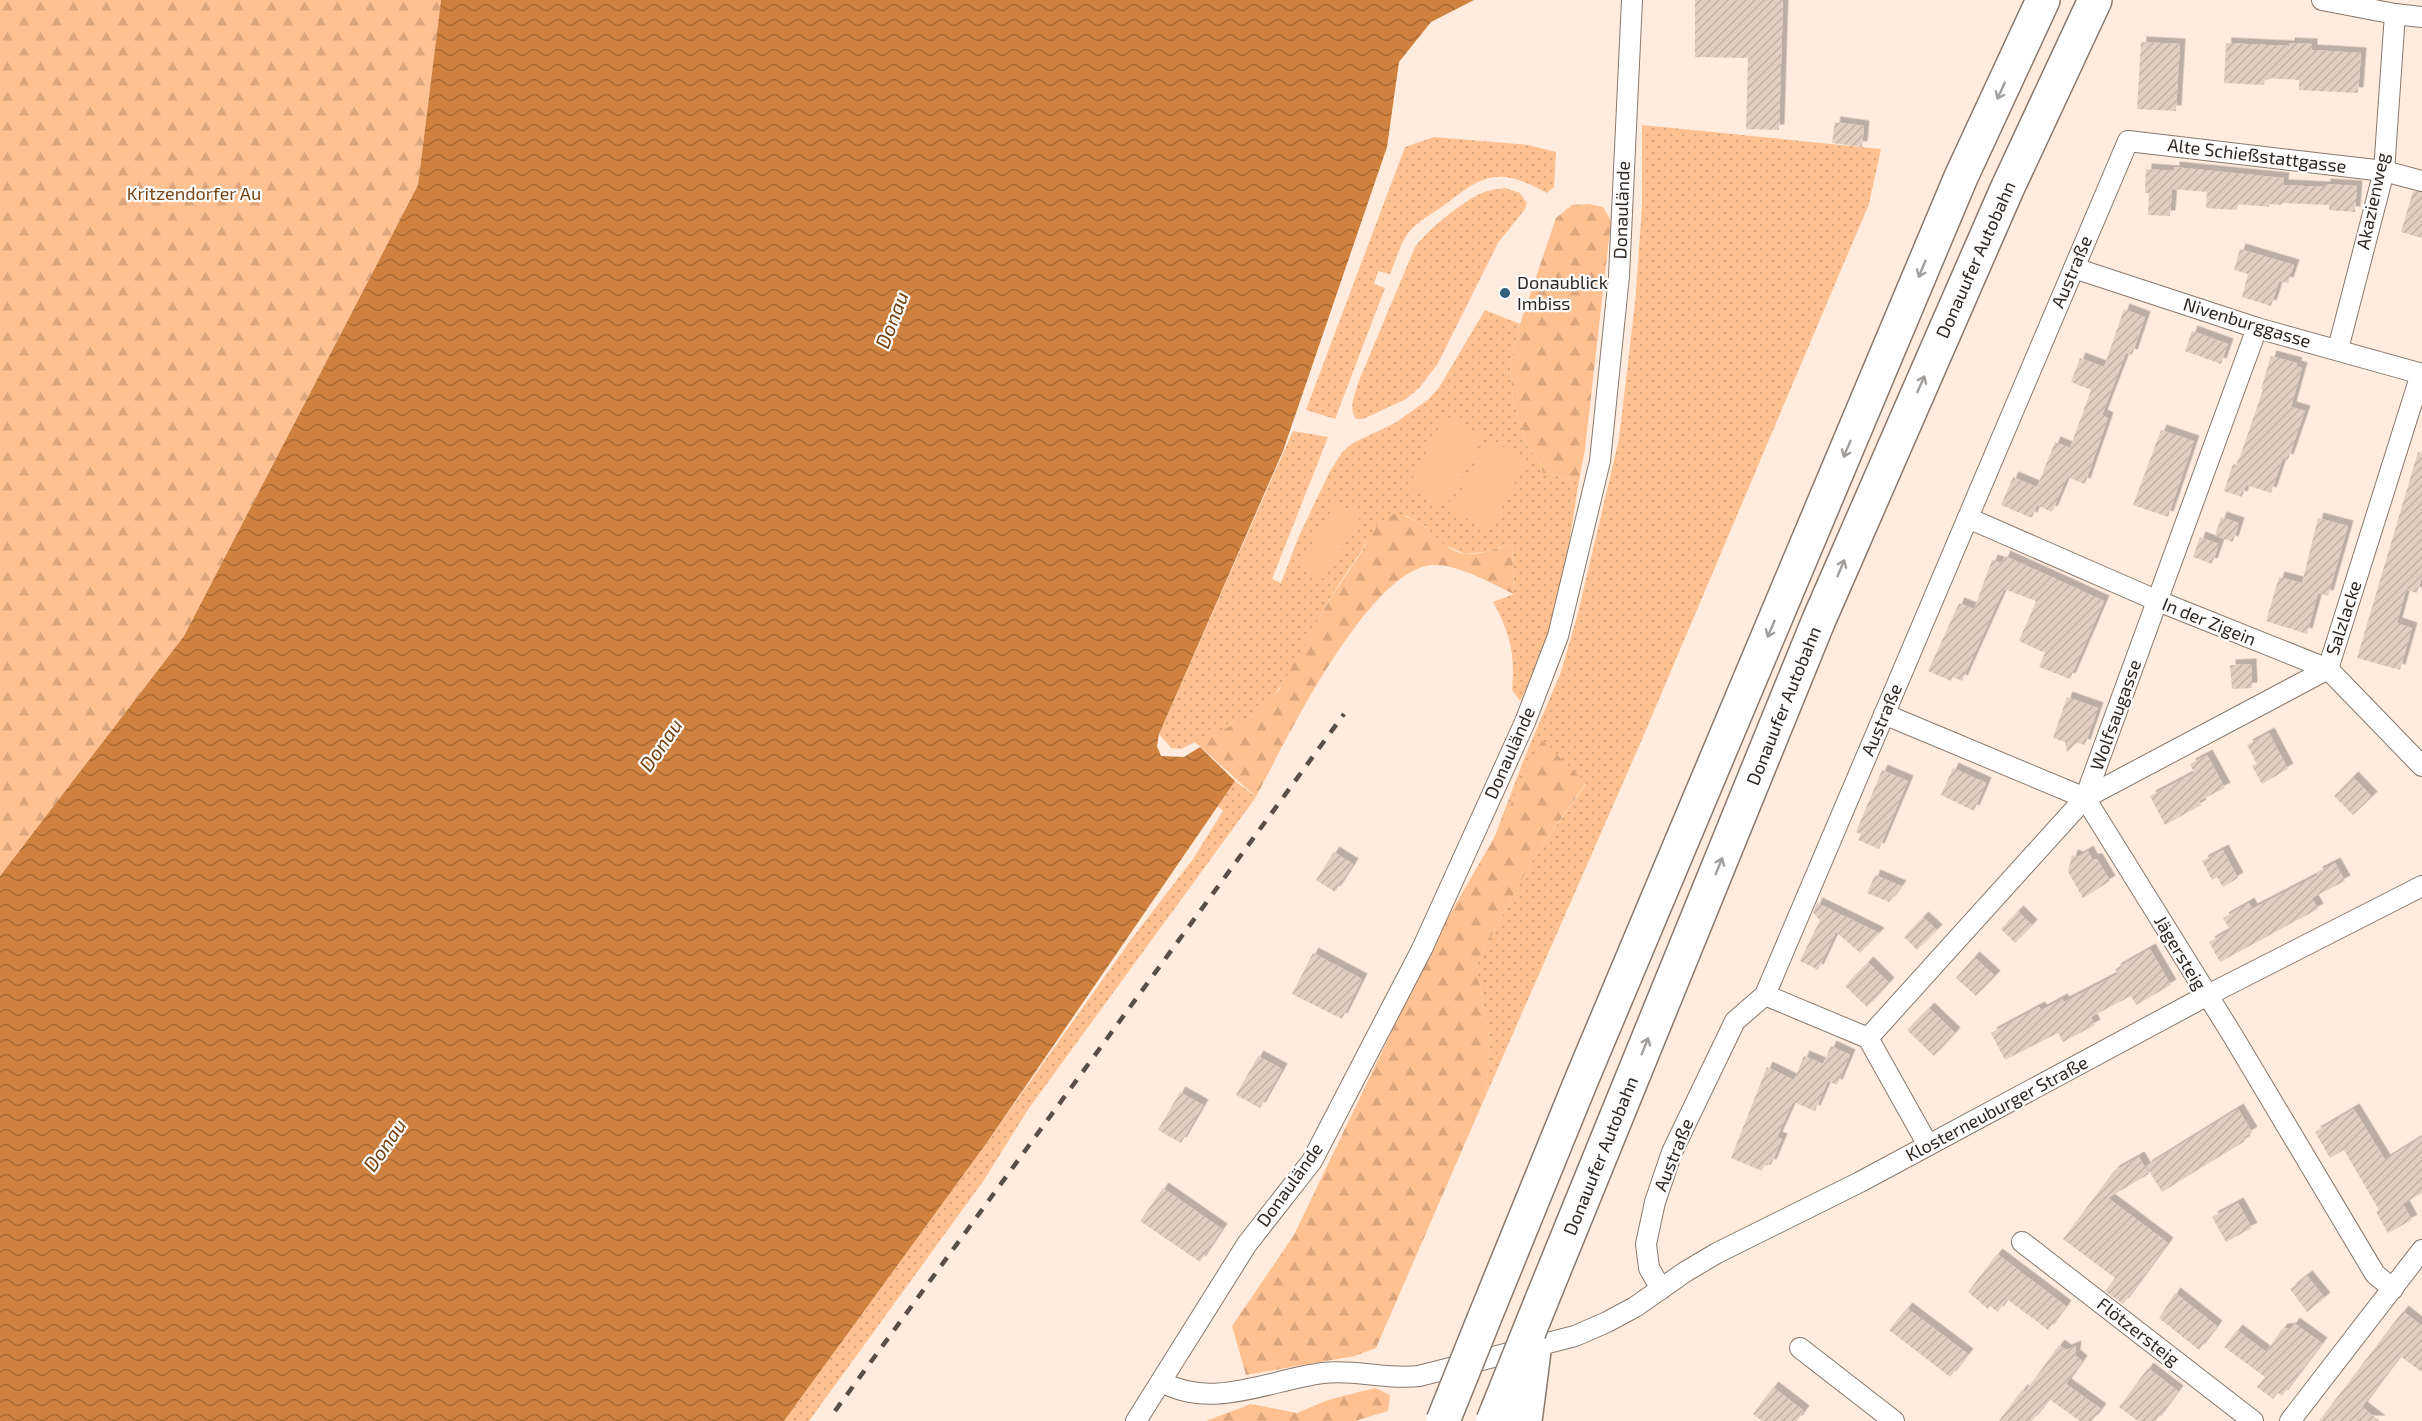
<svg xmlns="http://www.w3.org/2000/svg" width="2422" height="1421" viewBox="0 0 2422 1421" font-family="'Exo 2',sans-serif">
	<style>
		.grass { fill: url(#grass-dots) }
		.forest { fill: url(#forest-firs) }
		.pitch { fill: #ffc191 }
		.water { fill: url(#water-waves) }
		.building { fill: url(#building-hatch); filter: url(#shadow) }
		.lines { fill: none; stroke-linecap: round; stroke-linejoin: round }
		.street-casing { stroke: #89786b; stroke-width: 22 }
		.highway-casing { stroke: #89786b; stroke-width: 36 }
		.street { stroke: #fff; stroke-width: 20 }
		.highway { stroke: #fff; stroke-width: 33 }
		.rail { stroke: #584f48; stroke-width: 4.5; stroke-dasharray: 10 10; stroke-linecap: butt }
		.highway-bridge-casing { stroke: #89786b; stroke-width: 36; stroke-linecap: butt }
		.highway-bridge { stroke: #fff; stroke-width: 33 }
		.oneway { stroke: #a19e9c }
		.poi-dot { fill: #30607e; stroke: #fdfdfd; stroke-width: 2 }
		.labels { text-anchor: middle; stroke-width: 4.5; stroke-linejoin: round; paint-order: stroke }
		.street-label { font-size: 18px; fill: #2e2722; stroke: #fdfdfd }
		.park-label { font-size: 18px; fill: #774313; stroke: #fdfdfd }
		.poi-label { font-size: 18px; fill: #2e2722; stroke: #fdfdfd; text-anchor: start }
		.water-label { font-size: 20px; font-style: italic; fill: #723e0c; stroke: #fdfdfd }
	</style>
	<defs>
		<pattern id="grass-dots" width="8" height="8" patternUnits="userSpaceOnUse" patternTransform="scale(1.5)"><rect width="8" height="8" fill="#ffc191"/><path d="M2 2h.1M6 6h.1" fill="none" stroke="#dba67d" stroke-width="1.8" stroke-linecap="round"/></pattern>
		<pattern id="forest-firs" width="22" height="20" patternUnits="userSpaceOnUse" patternTransform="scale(1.5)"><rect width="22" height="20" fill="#ffc191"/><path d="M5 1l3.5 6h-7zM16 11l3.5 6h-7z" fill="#dba67d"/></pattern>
		<pattern id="water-waves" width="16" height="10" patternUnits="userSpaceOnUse" patternTransform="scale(1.5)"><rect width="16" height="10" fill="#cf8240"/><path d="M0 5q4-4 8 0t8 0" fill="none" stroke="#a86a35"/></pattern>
		<pattern id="building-hatch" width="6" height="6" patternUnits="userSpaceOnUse" patternTransform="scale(1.5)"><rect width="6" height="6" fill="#e2cfc1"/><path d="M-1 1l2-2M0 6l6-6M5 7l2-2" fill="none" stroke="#c2b2a6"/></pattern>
		<filter id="shadow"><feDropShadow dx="5.5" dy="-5.5" stdDeviation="0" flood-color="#0004"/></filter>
	</defs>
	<rect width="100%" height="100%" fill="#ffecde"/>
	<g class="grass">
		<path d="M 1642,125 L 1881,149 L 1869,204 L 1640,744 L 1486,1095 L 1490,1041 L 1476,964 L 1536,854 L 1586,784 L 1542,741 L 1494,838 L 1526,754 L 1561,672 L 1578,613 L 1619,439 L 1635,303 L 1642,207 Z"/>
		<path d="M 1434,137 L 1528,145 L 1556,152 L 1554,187 L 1547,193 C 1498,166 1484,174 1443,206 C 1432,214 1418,221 1409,232 C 1400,243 1396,261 1390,274 L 1378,271 L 1374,284 L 1385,288 L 1335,419 L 1306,410 L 1405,147 Z"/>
		<path d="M 1505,188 L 1520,193 L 1527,203 L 1525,209 L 1498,243 L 1437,365 L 1419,388 L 1406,399 L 1363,419 L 1356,419 C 1348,408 1355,395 1358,383 L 1415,247 C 1430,228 1460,203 1482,193 C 1489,190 1497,189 1505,188 Z"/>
		<path d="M 1485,310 L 1520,324 L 1510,365 L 1513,399 L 1527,445 L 1539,461 L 1543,473 L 1579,481 C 1571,527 1566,574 1554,619 C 1547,648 1534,675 1520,701 L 1512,690 C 1515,655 1511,634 1493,602 L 1514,594 L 1512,544 L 1485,552 L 1465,554 L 1440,543 L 1425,526 L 1407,516 L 1378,524 C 1363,551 1344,575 1328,602 C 1306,640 1289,689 1252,716 C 1236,728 1200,739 1181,749 L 1171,748 L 1159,734 L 1293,431 L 1328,437 L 1272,579 L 1281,583 L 1299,536 L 1330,471 L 1343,451 L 1353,443 L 1395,423 L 1429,399 L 1440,386 Z"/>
		<path d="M 1235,781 L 1256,797 L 1029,1108 L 984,1180 L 809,1421 L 784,1421 L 988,1141 L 1130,941 L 1193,859 L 1223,811 L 1218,806 Z"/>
	</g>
	<g class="forest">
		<path d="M 0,0 L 441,0 L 418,185 L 184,636 L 0,876 Z"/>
		<path d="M 1589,204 L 1603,207 L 1611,221 L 1585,449 L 1579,481 L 1543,473 L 1539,461 L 1527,445 L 1513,399 L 1510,365 L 1520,324 L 1556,218 L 1572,205 Z"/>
		<path d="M 1394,514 C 1405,516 1415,519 1424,526 C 1437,535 1447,552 1466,554 C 1481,555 1498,548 1512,544 L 1514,594 C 1490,583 1464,567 1437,565 C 1372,560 1283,746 1256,797 L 1195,742 L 1251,717 L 1279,690 L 1330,599 L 1361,553 L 1378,523 Z"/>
		<path d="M 1542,740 L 1586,783 L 1536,854 L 1476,964 L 1490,1041 L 1486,1095 L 1376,1348 L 1355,1356 L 1246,1375 L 1232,1326 L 1294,1235 L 1438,935 L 1494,838 Z"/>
		<path d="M 1375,1388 L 1390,1395 L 1388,1411 L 1355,1421 L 1206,1421 L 1251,1404 L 1297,1413 L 1328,1400 Z"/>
	</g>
	<g class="pitch">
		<path d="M 1445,416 L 1483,436 L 1446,507 L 1408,487 Z"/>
		<path d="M 1489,439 L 1527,460 L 1489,531 L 1451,510 Z"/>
		<path d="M 1336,502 L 1361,516 L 1324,579 L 1300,564 Z"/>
	</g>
	<path class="water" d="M 441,0 L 1474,0 L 1431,22 L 1399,62 L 1387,147 L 1283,451 L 1159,734 L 1157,746 L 1161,756 L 1184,757 L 1200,747 L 1235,781 L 988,1141 L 784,1421 L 0,1421 L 0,876 L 184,636 L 418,185 Z"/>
	<g class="building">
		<path d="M 1695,0 L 1783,0 L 1779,130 L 1746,129 L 1748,58 L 1695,57 Z"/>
		<path d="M 2141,42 L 2180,44 L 2176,111 L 2137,109 Z"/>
		<path d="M 2226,43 L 2289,46 L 2289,43 L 2312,44 L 2312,50 L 2361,53 L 2358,93 L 2299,90 L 2299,80 L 2265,78 L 2264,85 L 2224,83 Z"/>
		<path d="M 1835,122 L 1864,126 L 1862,147 L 1832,143 Z"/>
		<path d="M 2174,167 L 2284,178 L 2283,185 L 2325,187 L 2325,184 L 2357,186 L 2355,212 L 2329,210 L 2329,205 L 2282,203 L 2282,205 L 2269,204 L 2269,207 L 2238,204 L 2237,210 L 2206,208 L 2207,192 L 2172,189 L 2170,216 L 2148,215 L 2149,193 L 2145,193 L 2146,169 L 2174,171 Z"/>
		<path d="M 2413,191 L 2422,193 L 2422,238 L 2401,232 Z"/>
		<path d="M 2240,249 L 2294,265 L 2288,283 L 2279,281 L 2271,306 L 2242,297 L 2248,274 L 2234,270 Z"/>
		<path d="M 2124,309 L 2145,317 L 2132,355 L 2126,353 L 2102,415 L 2108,418 L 2085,484 L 2067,477 L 2052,512 L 2037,505 L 2032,518 L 2001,505 L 2013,477 L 2037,487 L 2055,442 L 2070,448 L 2091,390 L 2071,382 L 2080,358 L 2104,367 Z"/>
		<path d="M 2192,331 L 2228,344 L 2221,364 L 2185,351 Z"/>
		<path d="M 2271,356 L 2297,363 L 2296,366 L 2302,368 L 2291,407 L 2305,411 L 2288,460 L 2283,458 L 2271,493 L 2246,485 L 2242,497 L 2224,491 L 2233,464 L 2237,465 L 2263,390 L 2261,389 Z"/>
		<path d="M 2161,430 L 2194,441 L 2168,517 L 2133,505 Z"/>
		<path d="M 2418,452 L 2422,453 L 2422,577 L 2417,593 L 2406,590 L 2397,623 L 2412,628 L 2400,670 L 2357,658 Z"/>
		<path d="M 2221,517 L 2239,523 L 2233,542 L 2215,536 Z"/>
		<path d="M 2318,518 L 2348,526 L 2328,596 L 2318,593 L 2307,634 L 2266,621 L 2279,577 L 2302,583 Z"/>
		<path d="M 2200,537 L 2219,544 L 2212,564 L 2193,557 Z"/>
		<path d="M 2005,556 L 2104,601 L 2070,679 L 2039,667 L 2045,653 L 2019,641 L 2036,601 L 2004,589 L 1962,681 L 1953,677 L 1951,681 L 1928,671 L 1959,603 L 1974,609 L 1992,560 L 2002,563 Z"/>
		<path d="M 2251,664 L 2252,688 L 2232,689 L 2230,665 Z"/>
		<path d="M 2067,697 L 2098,708 L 2085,745 L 2077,743 L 2067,752 L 2065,742 L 2053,738 Z"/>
		<path d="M 2269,733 L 2288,769 L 2262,784 L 2252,766 L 2257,764 L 2247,745 Z"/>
		<path d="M 2207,755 L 2225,788 L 2199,801 L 2201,805 L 2165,825 L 2150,796 L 2194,773 L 2190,764 Z"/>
		<path d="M 1953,768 L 1986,783 L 1974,811 L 1941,795 Z"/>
		<path d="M 1882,770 L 1908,781 L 1879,849 L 1858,840 L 1861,834 L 1856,832 Z"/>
		<path d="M 2353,777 L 2372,797 L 2353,815 L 2334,796 Z"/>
		<path d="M 2223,850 L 2238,878 L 2223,887 L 2217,877 L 2212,880 L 2202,861 Z"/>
		<path d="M 2088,851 L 2092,859 L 2097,859 L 2110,881 L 2083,898 L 2068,872 L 2072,855 L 2078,857 Z"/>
		<path d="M 1334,852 L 1353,864 L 1335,892 L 1316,880 Z"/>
		<path d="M 2335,863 L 2345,881 L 2312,898 L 2318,909 L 2220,962 L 2209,942 L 2230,930 L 2223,918 L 2249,903 L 2252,909 L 2318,875 L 2317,872 Z"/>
		<path d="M 1875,875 L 1901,886 L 1889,902 L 1867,893 Z"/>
		<path d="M 1817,903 L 1838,913 L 1879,933 L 1860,953 L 1836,932 L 1818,970 L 1800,961 L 1820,920 L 1813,913 Z"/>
		<path d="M 2018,911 L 2032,925 L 2015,943 L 2001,929 Z"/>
		<path d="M 1923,917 L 1937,930 L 1917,950 L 1904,937 Z"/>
		<path d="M 2150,949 L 2171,985 L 2136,1005 L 2131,996 L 2091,1017 L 2095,1025 L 2063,1042 L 2058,1033 L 2005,1060 L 1991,1033 L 2039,1007 L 2042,1010 L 2062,999 L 2064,1002 L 2118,974 L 2115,969 Z"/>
		<path d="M 1313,953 L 1362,979 L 1342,1019 L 1292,994 Z"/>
		<path d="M 1974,957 L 1995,976 L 1976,996 L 1956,978 Z"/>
		<path d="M 1868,962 L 1889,983 L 1867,1007 L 1845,986 Z"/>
		<path d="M 1929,1008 L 1955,1033 L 1934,1056 L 1907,1030 Z"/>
		<path d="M 1831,1046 L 1850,1055 L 1837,1085 L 1828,1081 L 1815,1111 L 1793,1102 L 1777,1137 L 1782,1139 L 1771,1165 L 1765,1163 L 1762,1171 L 1731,1158 L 1767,1067 L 1794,1080 L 1804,1056 L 1823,1064 Z"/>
		<path d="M 1258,1056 L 1282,1069 L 1260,1108 L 1236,1095 Z"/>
		<path d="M 1180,1092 L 1203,1105 L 1181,1143 L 1158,1130 Z"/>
		<path d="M 2238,1109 L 2252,1132 L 2243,1138 L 2245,1141 L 2162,1192 L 2146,1166 Z"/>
		<path d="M 2354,1109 L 2385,1160 L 2422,1137 L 2422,1193 L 2403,1204 L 2412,1220 L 2388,1233 L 2376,1212 L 2379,1210 L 2344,1150 L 2330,1158 L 2315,1132 Z"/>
		<path d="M 2139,1157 L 2149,1174 L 2108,1198 L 2168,1243 L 2123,1304 L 2105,1291 L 2115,1278 L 2063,1239 L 2114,1171 Z"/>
		<path d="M 1163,1188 L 1222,1229 L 1200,1262 L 1140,1221 Z"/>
		<path d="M 2238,1203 L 2252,1228 L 2226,1242 L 2212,1217 Z"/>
		<path d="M 1997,1254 L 2066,1306 L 2048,1330 L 2007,1299 L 1998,1312 L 1990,1306 L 1988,1309 L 1968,1292 Z"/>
		<path d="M 2307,1276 L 2325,1298 L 2307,1312 L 2290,1289 Z"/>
		<path d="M 2175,1293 L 2217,1326 L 2199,1350 L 2159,1318 Z"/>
		<path d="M 1907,1308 L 1968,1354 L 1950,1377 L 1889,1330 Z"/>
		<path d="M 2403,1311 L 2422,1326 L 2422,1372 L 2400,1356 L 2362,1407 L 2380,1421 L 2319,1421 Z"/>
		<path d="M 2294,1323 L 2322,1343 L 2282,1396 L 2278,1393 L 2273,1399 L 2257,1387 L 2265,1377 L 2224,1347 L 2237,1330 L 2266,1352 L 2282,1329 L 2291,1328 Z"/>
		<path d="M 2059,1345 L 2066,1350 L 2076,1346 L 2075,1355 L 2082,1361 L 2066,1384 L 2101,1409 L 2092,1421 L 2080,1421 L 2049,1399 L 2032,1421 L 1999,1421 L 2022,1390 L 2025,1392 Z"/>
		<path d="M 2148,1368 L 2178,1391 L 2156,1421 L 2138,1421 L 2119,1407 Z"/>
		<path d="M 1773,1387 L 1804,1411 L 1797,1421 L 1762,1421 L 1753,1414 Z"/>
	</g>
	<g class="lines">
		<defs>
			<g id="street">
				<path d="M 2322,0 L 2395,14 L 2422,17"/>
				<path d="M 2074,268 L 2257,328 L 2422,374"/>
				<path d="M 2338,349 L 2384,171 L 2395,14"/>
				<path d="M 1968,518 L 2158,601 L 2328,669 L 2422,766"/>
				<path d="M 1884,714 L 2085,798 L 2233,1036 L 2375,1274 L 2393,1289"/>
				<path d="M 2085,798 L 2328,669 L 2421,374"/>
				<path d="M 1765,995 L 1868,1038 L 1928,1145"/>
				<path d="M 1868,1038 L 2085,798 L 2257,328"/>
				<path d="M 2022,1242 L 2253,1421"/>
				<path d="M 1661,1289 L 1649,1268 L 1646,1244 L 1655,1202 L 1672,1152 L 1735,1021 L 1765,995 L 2128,141 L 2384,171 L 2422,181"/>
				<path d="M 1800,1348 L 1894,1421"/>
				<path d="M 1162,1382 C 1213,1410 1269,1380 1323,1373 C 1355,1369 1387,1380 1419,1376 L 1575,1336 L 1607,1322 L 1635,1307 L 1685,1272 L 1717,1253 L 1860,1182 L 2206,996 L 2422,886"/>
				<path d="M 1136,1421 L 1247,1244 L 1312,1161 L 1422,949 L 1525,722 L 1558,636 L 1600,461 L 1619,276 L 1632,0"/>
				<path d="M 2290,1421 L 2422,1250"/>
			</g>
			<g id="highway">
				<path d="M 1541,1302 L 1818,622 L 2007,189 L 2095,0"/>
				<path d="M 1484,1319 L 1581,1081 L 1961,177 L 2043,0"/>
			</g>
		</defs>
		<use href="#street" class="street-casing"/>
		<use href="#highway" class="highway-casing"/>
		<use href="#street" class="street"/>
		<use href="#highway" class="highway"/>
		<path class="rail" d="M 835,1411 L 1344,714"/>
		<defs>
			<g id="highway-bridge">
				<path d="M 1443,1421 L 1484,1319"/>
				<path d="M 1493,1421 L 1541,1302"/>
				<path d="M 1525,1421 L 1534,1351"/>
			</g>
		</defs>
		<use href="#highway-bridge" class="highway-bridge-casing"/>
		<use href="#highway-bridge" class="highway-bridge"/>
	</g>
	<defs><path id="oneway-shaft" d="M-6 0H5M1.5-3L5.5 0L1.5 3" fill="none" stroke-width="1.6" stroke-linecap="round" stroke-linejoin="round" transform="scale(1.5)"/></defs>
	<g class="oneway">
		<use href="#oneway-shaft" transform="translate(2001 91) rotate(115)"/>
		<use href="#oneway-shaft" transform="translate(1922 269) rotate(113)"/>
		<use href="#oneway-shaft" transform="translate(1921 384) rotate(-66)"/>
		<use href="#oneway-shaft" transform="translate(1847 449) rotate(113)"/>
		<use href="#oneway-shaft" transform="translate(1841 568) rotate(-67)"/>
		<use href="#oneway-shaft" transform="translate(1771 629) rotate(113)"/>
		<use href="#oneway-shaft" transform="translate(1719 866) rotate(-68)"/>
		<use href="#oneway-shaft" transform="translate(1645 1046) rotate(-68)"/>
	</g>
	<circle class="poi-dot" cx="1505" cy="293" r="6"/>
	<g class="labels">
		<g class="street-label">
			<text transform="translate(2257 156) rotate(7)" y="6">Alte Schießstattgasse</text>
			<text transform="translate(2373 201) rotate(-78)" y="6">Akazienweg</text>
			<text transform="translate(1622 210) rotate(-88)" y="6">Donaulände</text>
			<text transform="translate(1976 260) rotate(-66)" y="6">Donauufer Autobahn</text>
			<text transform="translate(2072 272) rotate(-67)" y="6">Austraße</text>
			<text transform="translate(2247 323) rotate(17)" y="6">Nivenburggasse</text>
			<text transform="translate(2344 618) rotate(-72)" y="6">Salzlacke</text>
			<text transform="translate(2209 622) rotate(22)" y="6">In der Zigein</text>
			<text transform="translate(1784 706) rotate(-68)" y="6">Donauufer Autobahn</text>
			<text transform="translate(2116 715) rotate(-70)" y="6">Wolfsaugasse</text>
			<text transform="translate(1882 720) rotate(-67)" y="6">Austraße</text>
			<text transform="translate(1510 753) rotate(-66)" y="6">Donaulände</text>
			<text transform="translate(2180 953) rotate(59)" y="6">Jägersteig</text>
			<text transform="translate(1997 1109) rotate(-28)" y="6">Klosterneuburger Straße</text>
			<text transform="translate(1674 1155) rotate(-68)" y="6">Austraße</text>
			<text transform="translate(1601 1156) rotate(-68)" y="6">Donauufer Autobahn</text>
			<text transform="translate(1290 1185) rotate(-54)" y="6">Donaulände</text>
			<text transform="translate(2138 1332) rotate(38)" y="6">Flötzersteig</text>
		</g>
		<g class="park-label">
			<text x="194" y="200">Kritzendorfer Au</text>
		</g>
		<g class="poi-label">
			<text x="1517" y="289">Donaublick<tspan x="1517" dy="21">Imbiss</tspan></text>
		</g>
		<g class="water-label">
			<text transform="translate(892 320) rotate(-69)" y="7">Donau</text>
			<text transform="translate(661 745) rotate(-55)" y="7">Donau</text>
			<text transform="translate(385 1145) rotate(-55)" y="7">Donau</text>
		</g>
	</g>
</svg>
